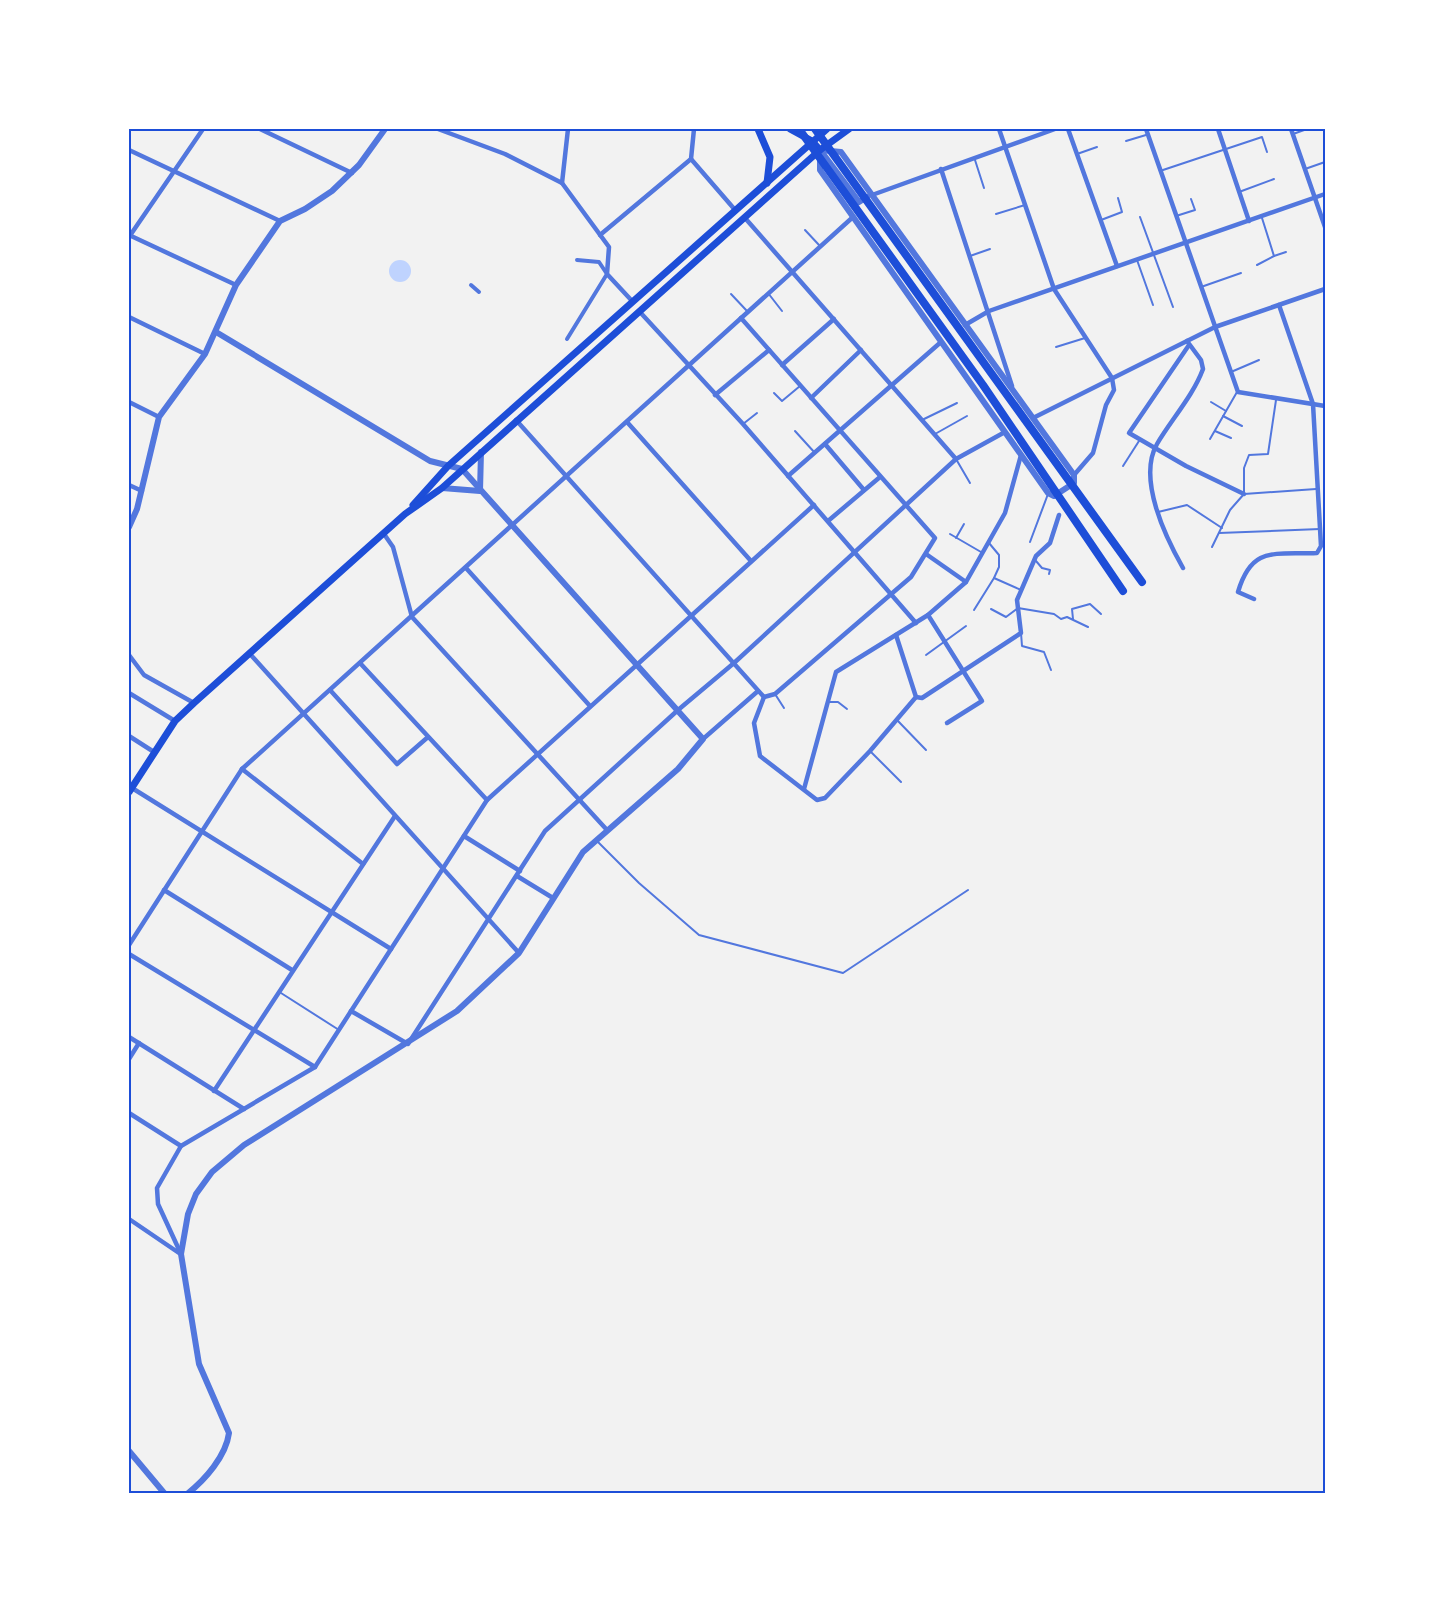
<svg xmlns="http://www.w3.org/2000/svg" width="1454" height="1623" viewBox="0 0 1454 1623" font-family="Helvetica,sans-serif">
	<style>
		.water { fill: #bfd3fe }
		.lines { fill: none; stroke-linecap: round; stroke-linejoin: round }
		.service { stroke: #5277de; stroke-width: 2 }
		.pedestrian { stroke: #5277de; stroke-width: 4 }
		.minor { stroke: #5277de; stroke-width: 4.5 }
		.tertiary { stroke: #5277de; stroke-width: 6 }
		.secondary { stroke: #1d4ed8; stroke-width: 7 }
		.trunk { stroke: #1d4ed8; stroke-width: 8 }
		.neatline { fill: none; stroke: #1d4ed8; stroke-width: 2 }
	</style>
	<rect width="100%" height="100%" fill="#f2f2f2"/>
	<circle class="water" cx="400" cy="271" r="11"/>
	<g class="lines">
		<g class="service">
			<path d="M 1293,134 L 1307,129"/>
			<path d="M 1126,141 L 1146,135"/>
			<path d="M 1077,154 L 1097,147"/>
			<path d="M 975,160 L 984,188"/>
			<path d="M 1305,169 L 1325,162"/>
			<path d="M 1160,171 L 1262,137 L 1267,152"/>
			<path d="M 1239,192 L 1274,179"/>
			<path d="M 996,214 L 1025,205"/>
			<path d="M 1176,216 L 1195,210 L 1191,199"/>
			<path d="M 1140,217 L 1173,307"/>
			<path d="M 1101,220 L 1122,212 L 1118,198"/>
			<path d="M 805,230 L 819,245"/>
			<path d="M 970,256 L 990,249"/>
			<path d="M 1274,256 L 1286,252"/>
			<path d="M 1137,260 L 1153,305"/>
			<path d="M 1257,265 L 1274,256 L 1262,218"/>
			<path d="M 1201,287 L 1241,273"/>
			<path d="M 768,293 L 782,311"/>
			<path d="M 731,294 L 747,311"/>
			<path d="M 1056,347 L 1085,338"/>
			<path d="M 1231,372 L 1259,360"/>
			<path d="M 774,393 L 782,401 L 800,386"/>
			<path d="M 1211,402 L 1226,411"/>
			<path d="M 1223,416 L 1242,426"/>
			<path d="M 922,420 L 957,403"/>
			<path d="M 743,424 L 757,413"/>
			<path d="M 795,431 L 815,453"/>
			<path d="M 1215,431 L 1231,438"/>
			<path d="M 935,434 L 967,416"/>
			<path d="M 1210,439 L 1237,392"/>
			<path d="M 956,459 L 970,483"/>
			<path d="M 1123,466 L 1139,441"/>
			<path d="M 1244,494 L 1316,489"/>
			<path d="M 1158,512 L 1187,505 L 1222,528"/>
			<path d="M 1219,533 L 1320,529"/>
			<path d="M 950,534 L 981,552"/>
			<path d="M 956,538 L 964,524"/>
			<path d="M 1030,542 L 1048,494"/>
			<path d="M 1212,547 L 1230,510 L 1244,494 L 1244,468 L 1249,455 L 1268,454 L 1276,400"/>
			<path d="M 1036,561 L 1042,568 L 1050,570 L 1049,574"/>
			<path d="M 994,578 L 1021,590"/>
			<path d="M 991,609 L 1006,617 L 1018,608 L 1054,614 L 1061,619 L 1067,617 L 1088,627"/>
			<path d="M 974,610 L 994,578 L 999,567 L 999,555 L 989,543"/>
			<path d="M 1073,619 L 1072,609 L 1090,604 L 1101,614"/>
			<path d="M 1021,633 L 1022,646 L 1044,652 L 1051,670"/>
			<path d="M 926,655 L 966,626"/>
			<path d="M 775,694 L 784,708"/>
			<path d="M 830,702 L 838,702 L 847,709"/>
			<path d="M 897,720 L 926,750"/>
			<path d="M 870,751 L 901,782"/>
			<path d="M 598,842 L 639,883 L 699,935 L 843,973 L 968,890"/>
			<path d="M 281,993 L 339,1030"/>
		</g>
		<g class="pedestrian">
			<path d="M 471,285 L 479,292"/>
			<path d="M 567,339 L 607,274 L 599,262 L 577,260"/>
		</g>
		<g class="minor">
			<path d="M 260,129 L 352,173"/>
			<path d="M 438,129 L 505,154 L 562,183 L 609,247 L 607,274 L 633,302"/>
			<path d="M 999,129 L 1054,289 L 1112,378 L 1114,390 L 1106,405 L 1093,453 L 1074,475"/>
			<path d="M 1068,129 L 1117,266"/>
			<path d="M 1146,129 L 1238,392 L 1325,406"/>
			<path d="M 1218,129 L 1249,221"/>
			<path d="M 1291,129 L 1325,227"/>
			<path d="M 129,150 L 280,221"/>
			<path d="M 691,159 L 736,211"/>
			<path d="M 941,169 L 1012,386"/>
			<path d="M 562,183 L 568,129"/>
			<path d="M 872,195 L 1055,129"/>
			<path d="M 745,218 L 956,459"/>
			<path d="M 129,235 L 236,285"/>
			<path d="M 600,235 L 691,159 L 694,129"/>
			<path d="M 129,237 L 203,129"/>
			<path d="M 639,311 L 743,424 L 916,623"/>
			<path d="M 129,317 L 205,354"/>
			<path d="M 741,318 L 935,538 L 911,577 L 775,694 L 764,697 L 754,723 L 760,756 L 817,800 L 825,798 L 870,751 L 916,697 L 896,635"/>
			<path d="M 965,325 L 989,311 L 1325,194"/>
			<path d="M 1189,345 L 1129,433 L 1186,466 L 1244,494"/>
			<path d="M 782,365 L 834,319"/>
			<path d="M 715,395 L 769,350"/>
			<path d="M 811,398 L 861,350"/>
			<path d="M 129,402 L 159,417"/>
			<path d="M 1033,418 L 1215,327 L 1325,289"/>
			<path d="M 516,420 L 764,697"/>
			<path d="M 627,422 L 751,561"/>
			<path d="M 825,444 L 864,490"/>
			<path d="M 788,476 L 941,342"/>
			<path d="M 129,485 L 142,491"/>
			<path d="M 828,521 L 880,477"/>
			<path d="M 384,534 L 393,547 L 412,617 L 607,830"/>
			<path d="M 926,554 L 966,582"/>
			<path d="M 466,568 L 590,706"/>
			<path d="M 1183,568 C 1166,538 1137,479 1157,444 C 1171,420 1193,396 1203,369 L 1201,360 L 1187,341"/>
			<path d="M 1254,599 L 1238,592 C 1252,545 1275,555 1317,553 L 1321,546 L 1313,404 L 1279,305"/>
			<path d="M 928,615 L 982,701 L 947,723"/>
			<path d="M 250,654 L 519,953"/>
			<path d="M 129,655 L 144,675 L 194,703"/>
			<path d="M 360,663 L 487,800"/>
			<path d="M 330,690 L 397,764 L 428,737"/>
			<path d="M 129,693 L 175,721"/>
			<path d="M 916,697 L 922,698 L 1021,633 L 1017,600 L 1036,556 L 1050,543 L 1059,515"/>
			<path d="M 129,736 L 154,752"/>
			<path d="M 703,739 L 758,691"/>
			<path d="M 242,769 L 363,864"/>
			<path d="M 132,788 L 391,949"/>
			<path d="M 804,789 L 836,672 L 928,615 L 966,582 L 1005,513 L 1021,455"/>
			<path d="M 464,836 L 520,871"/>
			<path d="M 517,876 L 553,898"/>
			<path d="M 164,890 L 292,970"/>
			<path d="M 129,945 L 242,769 L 853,217"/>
			<path d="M 129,954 L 315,1067"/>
			<path d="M 351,1011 L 408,1044 L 545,831 L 678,710 L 734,663 L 956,459 L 1005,432"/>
			<path d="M 129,1037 L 244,1109"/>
			<path d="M 129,1059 L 139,1043"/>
			<path d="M 214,1091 L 395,816"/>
			<path d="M 129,1113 L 181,1146"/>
			<path d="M 129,1219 L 179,1253"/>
			<path d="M 181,1254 L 158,1204 L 157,1188 L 181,1146 L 315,1067 L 487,800 L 814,505"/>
		</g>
		<g class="tertiary">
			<path d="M 820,150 L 841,152 L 1074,475 L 1074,483 L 1054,496 L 1048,493 L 820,170 Z"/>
			<path d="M 821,151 L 859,202 L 867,197"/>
			<path d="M 442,488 L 480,491 L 481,452"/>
			<path d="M 129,527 L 137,509 L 159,417 L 205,354 L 236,285 L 280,221 L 305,209 L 332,191 L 359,165 L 385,129"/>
			<path d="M 129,1451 L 165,1494"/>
			<path d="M 187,1494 C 205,1480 226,1456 229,1433 L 199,1364 L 181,1254 L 188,1214 L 196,1194 L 212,1172 L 244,1145 L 457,1011 L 519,953 L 583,852 L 678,769 L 703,739 L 462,469 L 430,461 L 216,332"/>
		</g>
		<g class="secondary">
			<path d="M 758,129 L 770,157 L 767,183"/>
			<path d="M 790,129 L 812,141 L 820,150"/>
			<path d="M 413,505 L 448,466 L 827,129"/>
			<path d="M 129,792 L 175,721 L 194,703 L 405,514 L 442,488 L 820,150 L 849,129"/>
		</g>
		<g class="trunk">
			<path d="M 799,129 L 983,385 L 1123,591"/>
			<path d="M 815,129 L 1142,582"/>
		</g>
	</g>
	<rect width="1454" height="1623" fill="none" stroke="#ffffff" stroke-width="261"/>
	<rect x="130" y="130" width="1194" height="1362" class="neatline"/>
</svg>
